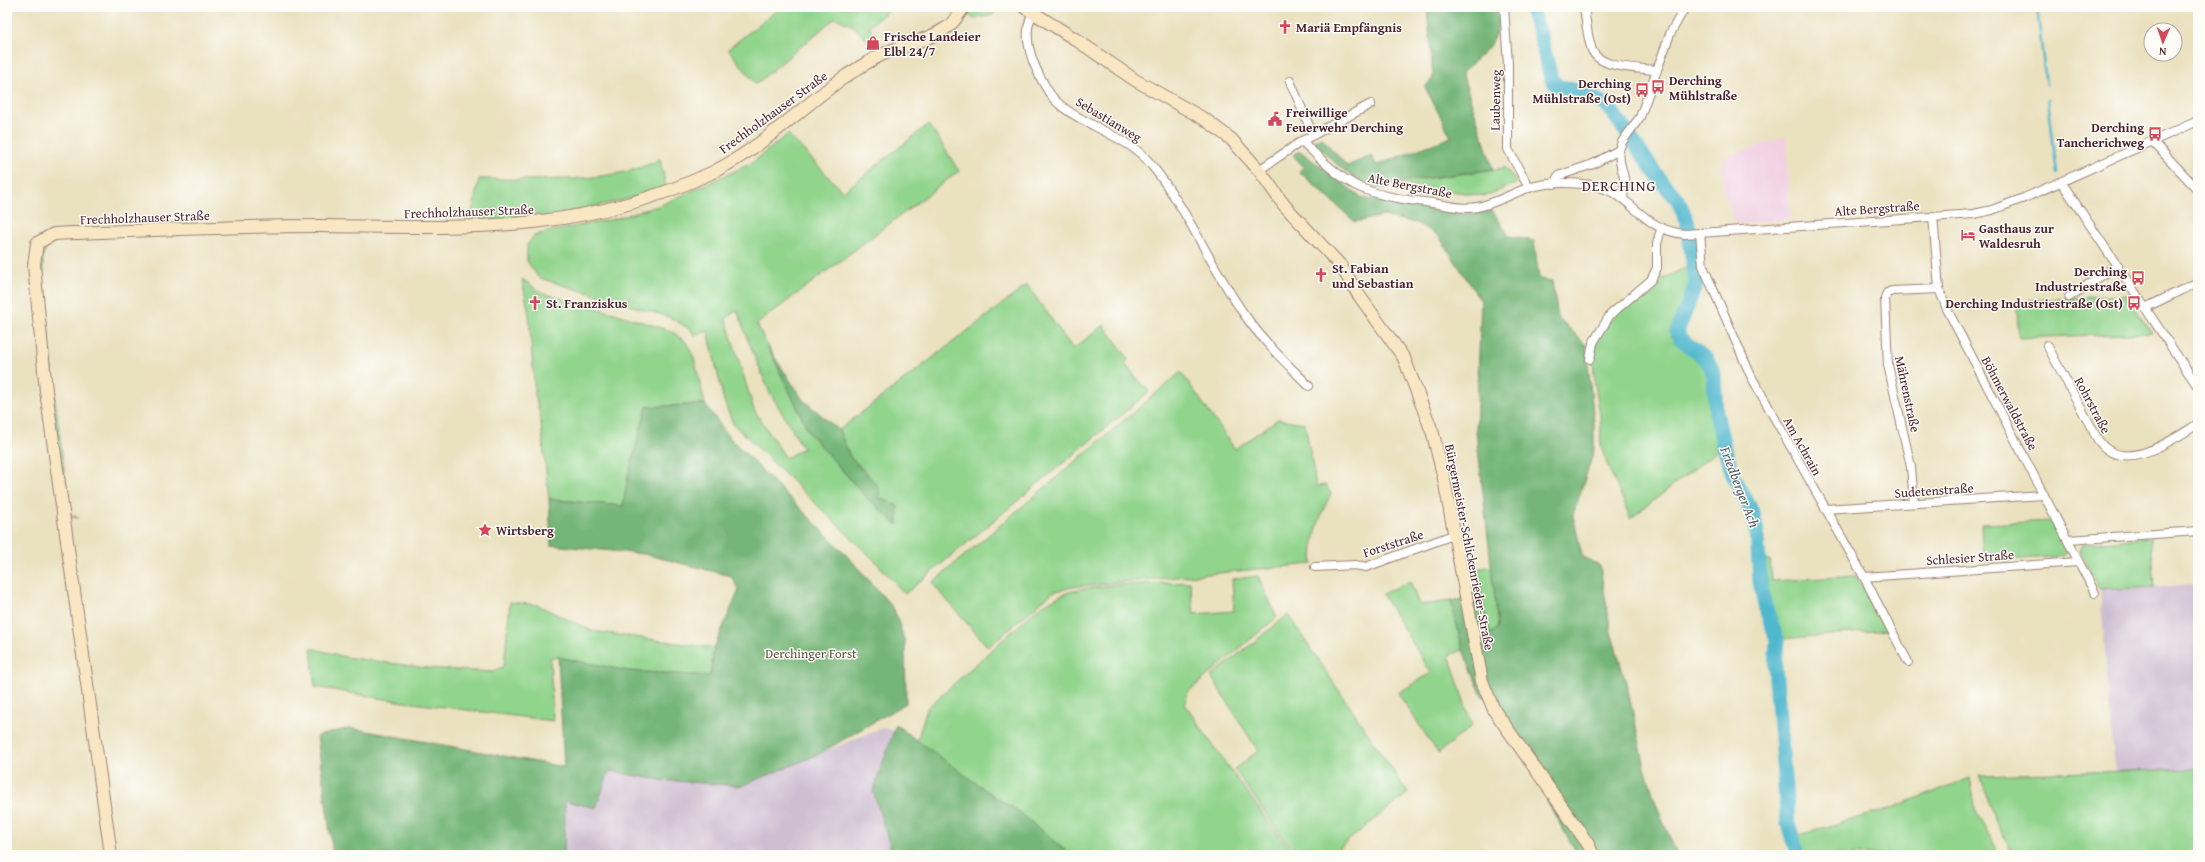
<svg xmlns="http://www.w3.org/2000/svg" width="2205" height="862" viewBox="0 0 2205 862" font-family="'Gentium Book Plus',serif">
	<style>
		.built { fill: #f1d0e3 }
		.industrial { fill: #cebed1 }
		.green { fill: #91d48c; stroke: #6e7a5c; fill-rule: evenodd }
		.forest { fill: #74b678; stroke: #5f6a52 }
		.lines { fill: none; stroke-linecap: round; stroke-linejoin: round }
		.stream { stroke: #50b7ce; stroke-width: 2.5 }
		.river { stroke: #50b7ce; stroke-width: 15 }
		.street-casing { stroke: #9a8075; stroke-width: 10 }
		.secondary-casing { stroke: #9a8075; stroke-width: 14 }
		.street { stroke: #fff; stroke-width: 8 }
		.secondary { stroke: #f9e7c3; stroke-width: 12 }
		.labels { text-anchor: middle; stroke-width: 3; stroke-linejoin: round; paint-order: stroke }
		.poi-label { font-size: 13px; font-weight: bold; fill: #4a1f2b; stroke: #fdfcf7; text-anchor: start }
		.street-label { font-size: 13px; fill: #4a1f2b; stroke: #fdfcf7 }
		.park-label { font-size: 13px; fill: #5f5548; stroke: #fdfcf7 }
		.water-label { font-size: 14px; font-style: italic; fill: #4c5c6c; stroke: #fdfcf7 }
		.quarter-label { font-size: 15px; letter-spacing: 1px; fill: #4a1f2b; stroke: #fdfcf7 }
	</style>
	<rect width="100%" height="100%" fill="#fdfcf7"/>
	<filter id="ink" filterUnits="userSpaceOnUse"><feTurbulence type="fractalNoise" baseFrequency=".025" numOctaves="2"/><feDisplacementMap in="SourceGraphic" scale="8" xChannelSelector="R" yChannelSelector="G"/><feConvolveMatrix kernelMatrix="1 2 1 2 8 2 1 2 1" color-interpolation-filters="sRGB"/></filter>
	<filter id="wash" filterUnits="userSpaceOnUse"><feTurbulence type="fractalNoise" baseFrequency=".012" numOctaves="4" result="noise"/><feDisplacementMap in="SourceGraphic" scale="16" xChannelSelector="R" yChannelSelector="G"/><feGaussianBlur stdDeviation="0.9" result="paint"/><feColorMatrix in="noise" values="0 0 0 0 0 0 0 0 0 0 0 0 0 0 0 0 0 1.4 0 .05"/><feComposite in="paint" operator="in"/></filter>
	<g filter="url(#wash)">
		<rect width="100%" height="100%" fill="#eae1bf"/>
		<path class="built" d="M 1786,136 L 1790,219 L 1736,224 L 1724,193 L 1722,158 Z"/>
		<g class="industrial">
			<path d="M 2198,585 L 2198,769 L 2115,772 L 2100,590 Z"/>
			<path d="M 882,728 L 894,730 L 873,791 L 893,855 L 564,855 L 565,801 L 609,771 L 661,780 L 741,785 Z"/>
		</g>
		<g class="green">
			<path d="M 781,7 L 893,7 L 869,26 L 874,36 L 868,41 L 853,26 L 835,18 L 756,84 L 728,49 Z"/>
			<path d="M 972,7 L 999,7 L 993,15 L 974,19 L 966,14 Z"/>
			<path d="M 929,124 L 959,171 L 757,324 L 810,434 L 865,496 L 898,525 L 879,497 L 867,473 L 850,457 L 839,430 L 1027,285 L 1073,349 L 1104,325 L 1128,358 L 1125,364 L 1149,392 L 905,594 L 874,560 L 733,424 L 724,401 L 708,331 L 695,336 L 690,329 L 669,317 L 539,278 L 527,261 L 527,245 L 534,236 L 546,232 L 614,219 L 661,205 L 752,163 L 788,134 L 843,192 ZM 737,310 L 749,343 L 770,393 L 803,448 L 786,458 L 754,410 L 726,319 Z"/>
			<path d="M 660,159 L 666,188 L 620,201 L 546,217 L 470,223 L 479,179 C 532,179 613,185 660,159 Z"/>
			<path d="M 1505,168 L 1518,183 L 1485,196 L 1393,183 Z"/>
			<path d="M 59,238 L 46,248 L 43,257 L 43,284 L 54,391 L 70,515 L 79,518 L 68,516 L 50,391 L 39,265 C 42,250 44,245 59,238 Z"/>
			<path d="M 1698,263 L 1699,285 L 1683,327 L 1685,336 L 1670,337 L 1706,363 L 1712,379 L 1714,410 L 1722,447 L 1630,519 C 1623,495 1609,474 1602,449 C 1599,439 1602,427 1600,416 C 1598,400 1589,359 1596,344 C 1612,307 1661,276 1698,263 Z"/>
			<path d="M 522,279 L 542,293 L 614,313 L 671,331 L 686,342 L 694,358 L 705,404 L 647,407 L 628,476 L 623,506 L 549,499 L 540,415 L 535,395 L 529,315 Z"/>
			<path d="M 2127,295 L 2151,333 L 2019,338 L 2016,301 Z"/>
			<path d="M 1181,372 L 1235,449 L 1278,419 L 1305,423 L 1316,486 L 1326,485 L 1331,494 C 1319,516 1312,539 1312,564 L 1072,587 L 1053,592 L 988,647 L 932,583 Z"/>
			<path d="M 2054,521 L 2068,549 L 2067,553 L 2063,556 L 1983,562 L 1981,524 Z"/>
			<path d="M 2150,537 L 2154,587 L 2100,590 L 2080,552 L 2080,548 L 2083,544 Z"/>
			<path d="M 1764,560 L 1770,560 L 1772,581 L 1856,576 L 1887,630 L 1782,639 L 1771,607 Z"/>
			<path d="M 1492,566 L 1498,627 L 1490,635 L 1476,569 Z"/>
			<path d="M 1258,576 L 1277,617 L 1188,692 L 1185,704 L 1221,757 L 1293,855 L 1070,855 L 1018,811 L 995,797 L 917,741 L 927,708 L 1037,609 C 1049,602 1060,594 1073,591 C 1107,583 1154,584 1190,582 L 1194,614 L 1234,611 L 1232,579 Z"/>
			<path d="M 1410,581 L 1419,605 L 1451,601 L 1463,650 L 1449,655 L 1472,726 L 1438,753 L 1398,693 L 1431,673 L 1382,594 Z"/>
			<path d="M 510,602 L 537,605 L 592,631 L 714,648 L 710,676 L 628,671 L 558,657 L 550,658 L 553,721 L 397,701 L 315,687 L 311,648 L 345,657 L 427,668 L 492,672 L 504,666 Z"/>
			<path d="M 1288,615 L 1408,793 L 1330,855 L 1295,855 L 1234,769 L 1258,751 L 1211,676 Z"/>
			<path d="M 2198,769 L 2198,855 L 2014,855 L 1998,827 L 1979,775 Z"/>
			<path d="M 1970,778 L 1976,811 L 2000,855 L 1802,855 L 1795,836 L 1892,808 Z"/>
		</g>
		<g class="forest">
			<path d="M 1427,7 L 1505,7 L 1491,45 L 1462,73 L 1493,169 L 1393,183 L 1382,189 C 1351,180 1335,164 1314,141 L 1321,137 L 1347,166 L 1371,156 L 1377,165 L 1451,137 L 1425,87 L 1433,78 Z"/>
			<path d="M 1300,151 L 1362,198 L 1462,214 L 1473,213 L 1474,215 L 1492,210 L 1509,236 L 1534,241 L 1539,279 L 1552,281 L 1558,317 L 1586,345 L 1594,422 L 1594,451 L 1573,515 L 1582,556 L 1600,566 L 1611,632 L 1627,686 L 1645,767 L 1656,804 L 1677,855 L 1578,855 L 1547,802 L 1556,788 L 1501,708 L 1482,696 L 1463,650 L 1451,601 L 1461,599 L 1471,589 L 1469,570 L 1476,569 L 1490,634 L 1498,627 L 1476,431 L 1481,301 L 1438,235 L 1416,223 L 1383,216 L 1355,222 L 1299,171 L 1304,167 L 1293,155 Z"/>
			<path d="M 768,347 L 803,400 L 839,430 L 850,457 L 879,487 L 879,497 L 898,506 L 898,525 L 865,496 L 810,434 Z"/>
			<path d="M 705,404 L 729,437 L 842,550 L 894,609 L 905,642 L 906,703 L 817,755 L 741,786 L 661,780 L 609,771 L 596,808 L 565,801 L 564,855 L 333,855 L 317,736 L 350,728 L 564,767 L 558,657 L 628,671 L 710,676 L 714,648 L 739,590 L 731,576 L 644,554 L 551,545 L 549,499 L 623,506 L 628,476 L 647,407 Z"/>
			<path d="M 896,725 L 995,797 L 1018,811 L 1070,855 L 893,855 L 873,791 Z"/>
		</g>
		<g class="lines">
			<g class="stream">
				<path d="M 2037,7 L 2046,85"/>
				<path d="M 2048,99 L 2057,174"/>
			</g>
			<path class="river" d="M 1530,7 L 1540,34 L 1551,78 L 1557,86 L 1582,92 L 1608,106 L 1661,181 L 1678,200 L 1688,224 L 1696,284 L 1677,332 L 1680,338 L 1707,360 L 1714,374 L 1716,413 L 1724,447 L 1733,475 L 1753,514 L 1757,532 L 1760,582 L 1765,606 L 1777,640 L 1775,667 L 1788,824 L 1798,855"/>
		</g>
	</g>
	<g filter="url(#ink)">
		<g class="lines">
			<defs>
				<g id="street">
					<path d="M 1037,7 C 1016,33 1034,69 1050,94 C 1068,121 1126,134 1149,162 C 1188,209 1210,266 1244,314 C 1262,340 1287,364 1309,386"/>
					<path d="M 1504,7 L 1508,64 L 1508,149 L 1529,188"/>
					<path d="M 1584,7 C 1586,20 1587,37 1592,50 C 1600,69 1639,68 1657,70"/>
					<path d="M 1290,81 L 1313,135"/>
					<path d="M 1302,141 C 1318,157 1340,179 1361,188 C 1383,197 1408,200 1432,203 C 1446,205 1463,210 1477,207 C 1494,204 1509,195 1525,189 C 1545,182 1570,182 1591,185 C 1633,192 1640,230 1685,234 L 1974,214 L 1992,210 L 2024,198 L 2198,121"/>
					<path d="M 2153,142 L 2198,190"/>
					<path d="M 1259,170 L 1302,141 L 1371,104"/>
					<path d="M 2062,183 L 2198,387"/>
					<path d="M 1554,184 L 1558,176 L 1593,164 L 1619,150"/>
					<path d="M 1623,198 L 1625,182 L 1620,162 L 1619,150 L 1622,142 L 1640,117 L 1670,34 L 1685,7"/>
					<path d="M 1933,216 L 1939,289 L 1947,309 L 2095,593"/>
					<path d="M 1700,233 L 1703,266 L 1751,376 L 1864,577 L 1908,662"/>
					<path d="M 2069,297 L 2118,265"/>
					<path d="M 2145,308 L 2198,282"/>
					<path d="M 2047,345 L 2098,440 C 2123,476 2172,440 2198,424"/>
					<path d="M 1590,359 L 1593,343 L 1610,315 L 1651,280 L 1657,268 L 1657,244 L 1661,229"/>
					<path d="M 1914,503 L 1911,467 L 1888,365 L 1885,298 L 1887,293 L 1892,291 L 1939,289"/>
					<path d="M 1825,509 L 2044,495"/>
					<path d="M 2068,540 L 2198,531"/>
					<path d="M 1315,567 L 1355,565 L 1366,567 L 1453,535"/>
					<path d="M 1864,577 L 2078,562"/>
				</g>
				<g id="secondary">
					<path d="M 1024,7 L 1075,39 L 1135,80 L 1206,120 L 1231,139 L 1259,170 L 1284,205 L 1341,266 L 1358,294 L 1404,358 L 1433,434 L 1444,479 L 1482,681 L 1494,710 L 1588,844 L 1593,855"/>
					<path d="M 111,855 L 46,391 L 34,265 L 37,243 L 54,234 L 74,233 C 155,230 237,226 318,226 C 461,227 577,236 711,173 C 761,149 801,107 846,76 C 860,67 873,58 888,52 C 908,44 931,39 949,26 C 955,21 959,13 964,7"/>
				</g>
			</defs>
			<use href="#street" class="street-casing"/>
			<use href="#secondary" class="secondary-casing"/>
			<use href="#street" class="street"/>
			<use href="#secondary" class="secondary"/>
		</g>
	</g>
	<defs>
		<symbol id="church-bare" viewBox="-9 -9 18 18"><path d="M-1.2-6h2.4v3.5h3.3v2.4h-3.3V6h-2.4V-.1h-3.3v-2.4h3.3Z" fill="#d1495b" stroke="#fdfcf7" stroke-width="2.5" paint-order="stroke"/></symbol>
		<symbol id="shop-bare" viewBox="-9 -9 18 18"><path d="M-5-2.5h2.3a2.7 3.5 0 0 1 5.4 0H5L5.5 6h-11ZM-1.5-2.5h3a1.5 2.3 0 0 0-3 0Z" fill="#d1495b" stroke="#fdfcf7" stroke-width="2.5" paint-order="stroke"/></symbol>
		<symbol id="bus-bare" viewBox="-9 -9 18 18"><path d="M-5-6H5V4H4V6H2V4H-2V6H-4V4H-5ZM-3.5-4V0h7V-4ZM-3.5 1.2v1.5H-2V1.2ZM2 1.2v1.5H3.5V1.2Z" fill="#d1495b" stroke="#fdfcf7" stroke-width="2.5" paint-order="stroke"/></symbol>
		<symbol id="civic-bare" viewBox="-9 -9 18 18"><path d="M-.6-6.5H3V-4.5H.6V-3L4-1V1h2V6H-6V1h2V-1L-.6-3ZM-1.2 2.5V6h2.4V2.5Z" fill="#d1495b" stroke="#fdfcf7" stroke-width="2.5" paint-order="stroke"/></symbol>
		<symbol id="hotel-bare" viewBox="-9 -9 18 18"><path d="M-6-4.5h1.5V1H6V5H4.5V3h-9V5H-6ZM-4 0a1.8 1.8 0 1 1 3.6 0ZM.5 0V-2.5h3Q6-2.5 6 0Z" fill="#d1495b" stroke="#fdfcf7" stroke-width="2.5" paint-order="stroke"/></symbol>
		<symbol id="sight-bare" viewBox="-9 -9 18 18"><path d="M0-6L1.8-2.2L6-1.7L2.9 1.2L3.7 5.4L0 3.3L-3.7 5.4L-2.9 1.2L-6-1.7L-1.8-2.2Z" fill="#d1495b" stroke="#fdfcf7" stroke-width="2.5" paint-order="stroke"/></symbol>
	</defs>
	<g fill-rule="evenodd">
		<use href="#church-bare" x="1275" y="17" width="20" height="20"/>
		<use href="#shop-bare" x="863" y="33" width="20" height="20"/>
		<use href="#bus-bare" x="1648" y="77" width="20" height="20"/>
		<use href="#bus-bare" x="1632" y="80" width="20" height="20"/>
		<use href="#civic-bare" x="1265" y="109" width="20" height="20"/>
		<use href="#bus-bare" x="2145" y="124" width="20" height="20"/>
		<use href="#hotel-bare" x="1958" y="225" width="20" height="20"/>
		<use href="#church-bare" x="1311" y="265" width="20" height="20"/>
		<use href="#bus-bare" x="2128" y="268" width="20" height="20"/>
		<use href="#church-bare" x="525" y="293" width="20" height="20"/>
		<use href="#bus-bare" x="2124" y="293" width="20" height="20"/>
		<use href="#sight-bare" x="475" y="520" width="20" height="20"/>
	</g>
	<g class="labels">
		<g class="poi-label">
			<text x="1296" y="32">Mariä Empfängnis</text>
			<text x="884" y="41">Frische Landeier<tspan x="884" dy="15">Elbl 24/7</tspan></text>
			<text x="1669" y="85">Derching<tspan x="1669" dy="15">Mühlstraße</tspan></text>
			<text x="1631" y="88" text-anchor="end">Derching<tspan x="1631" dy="15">Mühlstraße (Ost)</tspan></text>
			<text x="1286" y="117">Freiwillige<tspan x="1286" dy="15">Feuerwehr Derching</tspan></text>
			<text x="2144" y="132" text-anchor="end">Derching<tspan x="2144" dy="15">Tancherichweg</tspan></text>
			<text x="1979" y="233">Gasthaus zur<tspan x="1979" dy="15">Waldesruh</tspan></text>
			<text x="1332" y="273">St. Fabian<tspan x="1332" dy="15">und Sebastian</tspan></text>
			<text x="2127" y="276" text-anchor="end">Derching<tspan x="2127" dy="15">Industriestraße</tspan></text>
			<text x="546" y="308">St. Franziskus</text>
			<text x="2123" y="308" text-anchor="end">Derching Industriestraße (Ost)</text>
			<text x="496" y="535">Wirtsberg</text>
		</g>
		<g class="street-label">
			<text transform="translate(1495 100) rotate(-89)" y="5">Laubenweg</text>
			<text transform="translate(773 112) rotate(-36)" y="5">Frechholzhauser Straße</text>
			<text transform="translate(1109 119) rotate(31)" y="5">Sebastianweg</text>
			<text transform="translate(1410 185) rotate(11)" y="5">Alte Bergstraße</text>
			<text transform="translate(1877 208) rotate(-4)" y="5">Alte Bergstraße</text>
			<text transform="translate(469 211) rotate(-2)" y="5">Frechholzhauser Straße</text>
			<text transform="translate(145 217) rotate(-2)" y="5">Frechholzhauser Straße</text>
			<text transform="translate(1908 394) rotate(78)" y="5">Mährenstraße</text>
			<text transform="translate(2010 403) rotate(62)" y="5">Böhmerwaldstraße</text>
			<text transform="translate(2093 405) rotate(62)" y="5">Rohrstraße</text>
			<text transform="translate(1803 446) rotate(61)" y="5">Am Achrain</text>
			<text transform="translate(1934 490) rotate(-4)" y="5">Sudetenstraße</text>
			<text transform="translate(1393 543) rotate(-18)" y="5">Forststraße</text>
			<text transform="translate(1470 547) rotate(79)" y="5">Bürgermeister-Schlickenrieder-Straße</text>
			<text transform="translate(1970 557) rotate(-4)" y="5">Schlesier Straße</text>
		</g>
		<g class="park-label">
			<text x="811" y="658">Derchinger Forst</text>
		</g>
		<g class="water-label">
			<text transform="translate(1740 487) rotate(69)" y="5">Friedberger Ach</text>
		</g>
		<g class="quarter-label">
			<text x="1619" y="191">DERCHING</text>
		</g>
	</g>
	<rect width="2205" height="862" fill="none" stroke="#fdfcf7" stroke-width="24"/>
	<g transform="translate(2163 42) rotate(182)"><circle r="19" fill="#fdfcf7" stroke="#b5a4a5"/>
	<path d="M0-3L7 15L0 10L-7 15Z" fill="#d1495b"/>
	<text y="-6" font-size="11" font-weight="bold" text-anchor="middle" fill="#4a1f2b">N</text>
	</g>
</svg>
